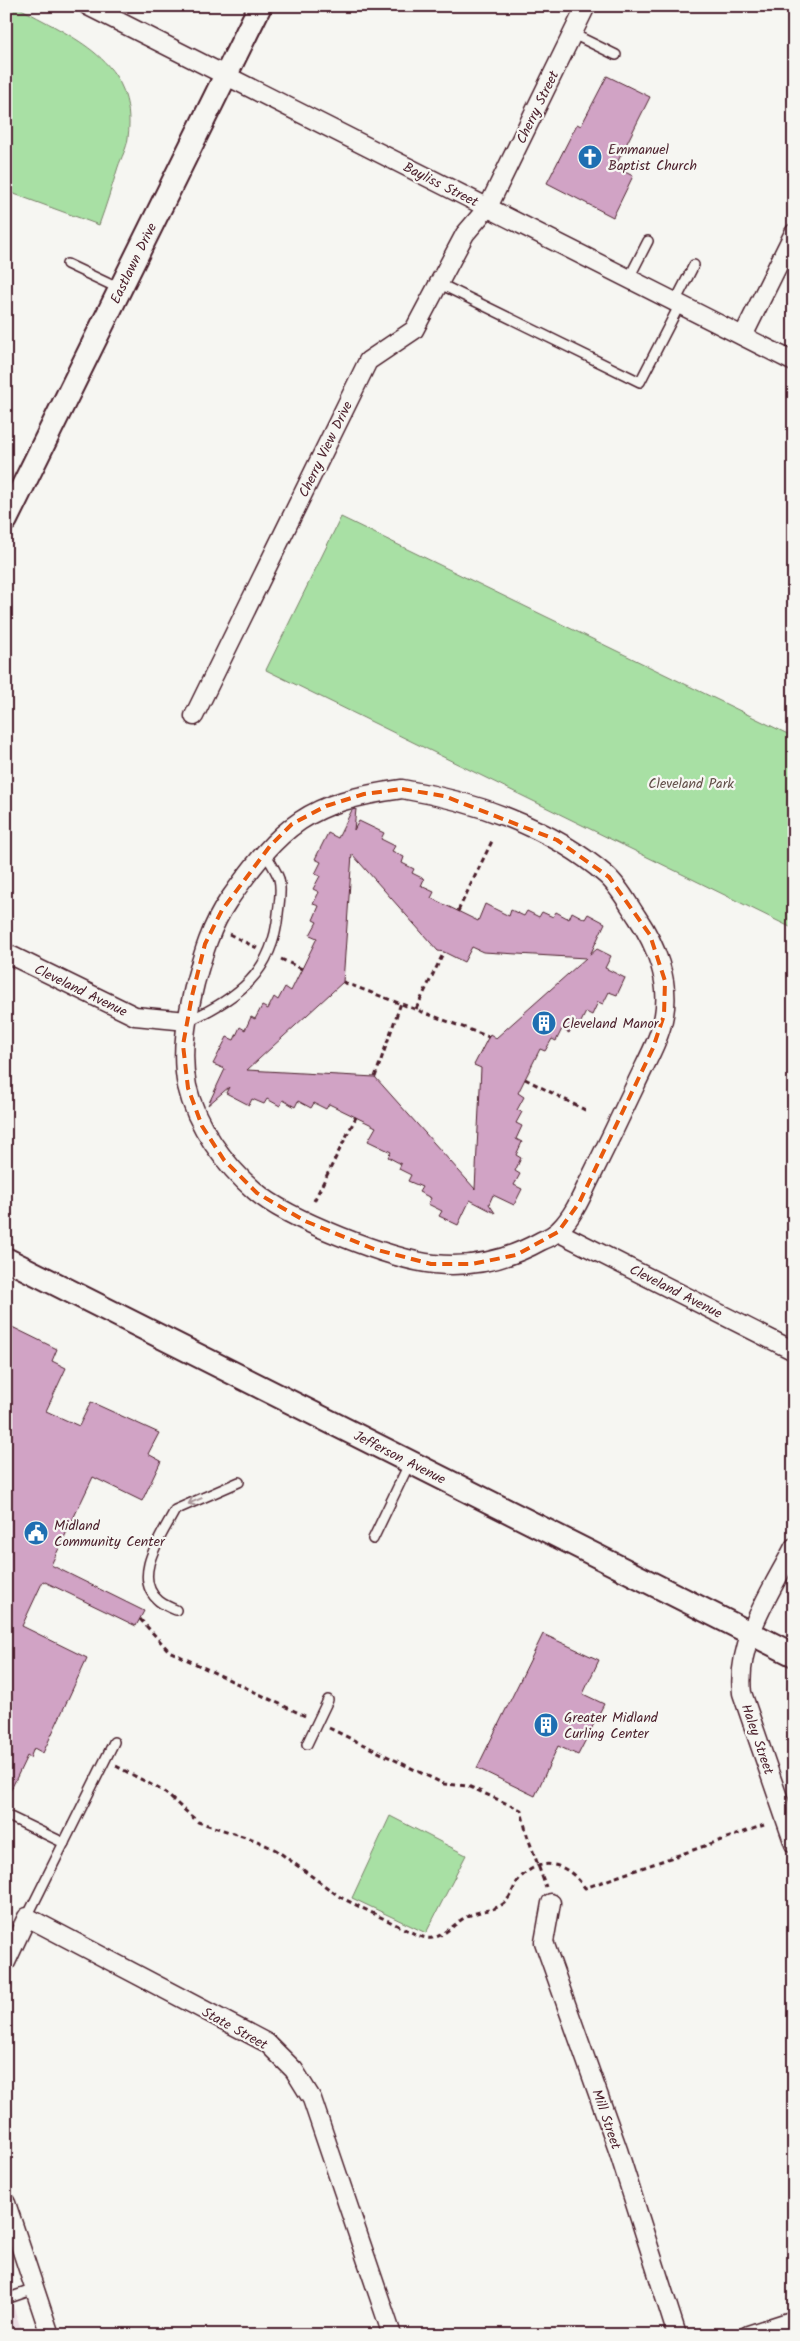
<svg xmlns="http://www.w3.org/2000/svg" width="800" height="2341" viewBox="0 0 800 2341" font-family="Kalam,sans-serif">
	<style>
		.built { fill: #ebdde4 }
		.green { fill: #a8e0a4; stroke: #798068 }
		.building { fill: #d1a3c5; stroke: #4a1f2b; fill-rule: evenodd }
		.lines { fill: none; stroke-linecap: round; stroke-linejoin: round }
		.service-casing { stroke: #4a1f2b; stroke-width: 12 }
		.minor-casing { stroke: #4a1f2b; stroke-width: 21 }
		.tertiary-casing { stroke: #4a1f2b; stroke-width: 26 }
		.path { stroke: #4a1f2b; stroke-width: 3; stroke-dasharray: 5 4; stroke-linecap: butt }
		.service { stroke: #f6f6f2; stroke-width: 9 }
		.minor { stroke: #f6f6f2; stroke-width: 18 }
		.tertiary { stroke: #f6f6f2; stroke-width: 22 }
		.oneway { stroke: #a99598 }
		.marked { fill: none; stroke: #e8590c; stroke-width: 4; stroke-dasharray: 10 6; stroke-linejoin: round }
		.labels { text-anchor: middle; stroke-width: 4.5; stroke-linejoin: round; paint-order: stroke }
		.street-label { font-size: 14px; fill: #4a1f2b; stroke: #f6f6f2 }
		.poi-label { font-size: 14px; fill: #4a1f2b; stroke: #f6f6f2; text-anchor: start }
		.park-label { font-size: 14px; fill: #624f49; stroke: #f6f6f2 }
	</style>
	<rect width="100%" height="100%" fill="#f6f6f2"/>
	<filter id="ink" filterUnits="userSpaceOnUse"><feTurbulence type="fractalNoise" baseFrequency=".02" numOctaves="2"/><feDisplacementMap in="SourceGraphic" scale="10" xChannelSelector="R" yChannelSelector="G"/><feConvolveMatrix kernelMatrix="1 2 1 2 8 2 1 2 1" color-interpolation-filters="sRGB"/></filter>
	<g filter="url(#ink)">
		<path class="built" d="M 6,2285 L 23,2335 L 6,2335 Z"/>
		<g class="green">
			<path d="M 6,6 L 16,6 C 73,38 138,60 128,138 C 127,148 121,158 118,167 C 112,186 106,206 99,225 L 6,191 Z"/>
			<path d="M 341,517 L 794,737 L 792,928 L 266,670 Z"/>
			<path d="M 390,1816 L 466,1855 L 426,1933 L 352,1898 Z"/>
		</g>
		<g class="building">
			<path d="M 607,76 L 650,97 L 615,167 L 633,176 L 613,217 L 547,183 L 577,124 L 581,126 Z"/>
			<path d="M 356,809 L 354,830 L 359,821 L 384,833 L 381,839 L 395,846 L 392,851 L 404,857 L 402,863 L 414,869 L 412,873 L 424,879 L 421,886 L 434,892 L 431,898 L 478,921 L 485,904 L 509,916 L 511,910 L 524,916 L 527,911 L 539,917 L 542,912 L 553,917 L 556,912 L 569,919 L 572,912 L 585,919 L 588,914 L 605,923 L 590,955 L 597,949 L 611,956 L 605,968 L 625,978 L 617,995 L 609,992 L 603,1004 L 598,1002 L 592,1015 L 586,1012 L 580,1024 L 575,1022 L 569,1033 L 562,1029 L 556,1041 L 552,1039 L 545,1051 L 540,1049 L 518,1093 L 524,1097 L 517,1110 L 522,1112 L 516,1123 L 522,1126 L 516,1139 L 522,1142 L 516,1155 L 521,1158 L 515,1171 L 520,1174 L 514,1185 L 522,1189 L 514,1205 L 493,1195 L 489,1204 L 495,1213 L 470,1200 L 458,1225 L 439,1216 L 442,1211 L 428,1204 L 431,1198 L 419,1192 L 422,1187 L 408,1181 L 411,1175 L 399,1169 L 401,1164 L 388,1157 L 391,1152 L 368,1141 L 376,1127 L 329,1104 L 326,1109 L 314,1103 L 311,1108 L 298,1101 L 295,1107 L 283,1100 L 280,1106 L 267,1099 L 264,1104 L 252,1099 L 249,1105 L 226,1093 L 229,1087 L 208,1105 L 225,1069 L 213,1064 L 227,1037 L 234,1040 L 240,1027 L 245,1030 L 251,1017 L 255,1019 L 262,1006 L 268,1009 L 274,997 L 278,1000 L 285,987 L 291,991 L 317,938 L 310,935 L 317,922 L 313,920 L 319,906 L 313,904 L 319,892 L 313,889 L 320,876 L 315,874 L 321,862 L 315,859 L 328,833 L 338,838 L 352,810 ZM 352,854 L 438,951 L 444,952 L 464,962 L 472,947 L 483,952 L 586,958 L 496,1038 L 490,1034 L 474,1065 L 481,1068 L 475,1189 L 375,1077 L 247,1070 L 343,982 Z"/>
			<path d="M 6,1324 L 57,1349 L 52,1361 L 66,1368 L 46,1411 L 79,1426 L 91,1402 L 159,1433 L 148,1454 L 161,1461 L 142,1501 L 93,1477 L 51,1565 L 144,1611 L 136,1626 L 43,1581 L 22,1626 L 87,1658 L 43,1753 L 34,1748 L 30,1758 L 27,1756 L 6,1800 Z"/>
			<path d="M 543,1634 L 599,1660 L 583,1694 L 604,1704 L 578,1755 L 558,1746 L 535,1796 L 477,1768 Z"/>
		</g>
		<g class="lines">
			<defs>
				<g id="service">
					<path d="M 573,34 L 616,55"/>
					<path d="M 67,264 L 120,289"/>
					<path d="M 629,278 L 648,241"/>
					<path d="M 440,284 L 640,382 L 680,304"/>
					<path d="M 675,302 L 694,265"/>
					<path d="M 188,1021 C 238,998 273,972 278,914 C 279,904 282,890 279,879 C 276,870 269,861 265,852"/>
					<path d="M 373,1539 L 410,1462"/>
					<path d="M 176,1610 C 171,1608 164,1605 159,1601 C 130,1577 163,1534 175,1510 L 239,1482"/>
					<path d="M 307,1744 L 328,1700"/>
					<path d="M 6,1815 L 64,1843"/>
					<path d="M 27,1917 L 114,1742"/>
					<path d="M 6,2299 L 35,2289"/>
				</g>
				<g id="minor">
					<path d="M 88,6 L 794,362"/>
					<path d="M 743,336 L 794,233"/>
					<path d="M 194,716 L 368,361 L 414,330 L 465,234 L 488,207 L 586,6"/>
					<path d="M 402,789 C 474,801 551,827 606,875 C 619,886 628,904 637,917 C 656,945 670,981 664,1015 C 660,1039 646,1062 636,1084 C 620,1118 604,1151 587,1185 C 580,1200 572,1217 560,1229 C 555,1235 548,1238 541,1241 C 507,1260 473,1268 434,1264 C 392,1260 287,1219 255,1191 C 225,1165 196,1126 187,1086 C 180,1051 187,1017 195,983 C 203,954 211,926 228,901 C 282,824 308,802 402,789 Z"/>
					<path d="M 6,953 L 135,1016 L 187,1021"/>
					<path d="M 558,1232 L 794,1351"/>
					<path d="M 794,1547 C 771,1592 736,1641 742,1693 L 794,1844"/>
					<path d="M 551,1903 L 544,1942 L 618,2150 L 677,2335"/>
					<path d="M 6,1962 L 27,1917 L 267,2043 L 294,2070 L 312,2099 L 392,2335"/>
					<path d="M 6,2203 L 50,2335"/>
					<path d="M 748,2335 L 794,2320"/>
				</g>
				<g id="tertiary">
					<path d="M 6,520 L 260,6"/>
					<path d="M 6,1259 L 794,1655"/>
				</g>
			</defs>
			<use href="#service" class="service-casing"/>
			<use href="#minor" class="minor-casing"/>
			<use href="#tertiary" class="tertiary-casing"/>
			<g class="path">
				<path d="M 458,911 L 493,839"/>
				<path d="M 229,934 L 257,948"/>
				<path d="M 281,959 L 302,969"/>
				<path d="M 343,982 L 489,1037"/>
				<path d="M 416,1009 L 444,952"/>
				<path d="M 375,1077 L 401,1003"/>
				<path d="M 525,1079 L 589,1112"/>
				<path d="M 314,1201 L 356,1117"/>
				<path d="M 140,1619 L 169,1651 L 305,1716"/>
				<path d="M 329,1728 L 444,1784 L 468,1786 L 521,1810 L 527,1835 L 546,1887"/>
				<path d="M 116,1766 L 163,1791 L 198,1822 L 255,1840 L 276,1850 L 340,1897 L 417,1935 C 422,1937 428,1939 432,1938 C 447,1935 455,1922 468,1916 C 479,1910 499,1911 507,1900 C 513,1893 514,1884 521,1877 C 544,1854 569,1865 585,1888 L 764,1825"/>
			</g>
			<use href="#service" class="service"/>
			<use href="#minor" class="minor"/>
			<use href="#tertiary" class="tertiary"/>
		</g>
		<defs><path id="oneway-shaft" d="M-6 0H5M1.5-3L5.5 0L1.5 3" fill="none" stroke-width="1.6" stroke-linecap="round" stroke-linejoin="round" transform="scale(1.25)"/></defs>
		<use class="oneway" href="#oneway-shaft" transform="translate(195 1501) rotate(157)"/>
	</g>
	<path class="marked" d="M 402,789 L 444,796 L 557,840 L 609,877 L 650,935 L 665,981 L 664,1015 L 653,1048 L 579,1203 L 558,1232 L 516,1255 L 472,1264 L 431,1264 L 374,1249 L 305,1221 L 257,1193 L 224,1160 L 202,1126 L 188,1088 L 183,1045 L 192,996 L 205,944 L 222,910 L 270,846 L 292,824 L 326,806 L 364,794 Z"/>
	<defs>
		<symbol id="church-disc" viewBox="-11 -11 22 22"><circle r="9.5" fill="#1f6fb2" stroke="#f6f6f2"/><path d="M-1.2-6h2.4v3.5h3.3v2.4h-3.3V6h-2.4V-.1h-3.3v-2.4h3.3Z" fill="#fff"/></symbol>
		<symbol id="building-disc" viewBox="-11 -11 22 22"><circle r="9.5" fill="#1f6fb2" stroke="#f6f6f2"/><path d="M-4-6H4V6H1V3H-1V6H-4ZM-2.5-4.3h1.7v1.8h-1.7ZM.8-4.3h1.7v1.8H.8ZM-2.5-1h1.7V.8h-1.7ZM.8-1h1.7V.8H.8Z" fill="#fff"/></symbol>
		<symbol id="civic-disc" viewBox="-11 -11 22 22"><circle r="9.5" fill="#1f6fb2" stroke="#f6f6f2"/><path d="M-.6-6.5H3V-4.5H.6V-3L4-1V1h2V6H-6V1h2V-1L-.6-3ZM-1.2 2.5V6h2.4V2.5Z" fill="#fff"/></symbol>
	</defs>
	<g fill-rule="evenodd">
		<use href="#church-disc" x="576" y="143" width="28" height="28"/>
		<use href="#building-disc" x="530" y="1009" width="28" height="28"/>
		<use href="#civic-disc" x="22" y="1519" width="28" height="28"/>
		<use href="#building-disc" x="532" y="1711" width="28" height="28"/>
	</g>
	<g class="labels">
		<g class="street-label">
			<text transform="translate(537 107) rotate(-64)" y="5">Cherry Street</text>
			<text transform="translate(441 184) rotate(27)" y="5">Bayliss Street</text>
			<text transform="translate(133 263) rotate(-64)" y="5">Eastlawn Drive</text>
			<text transform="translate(325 449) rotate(-64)" y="5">Cherry View Drive</text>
			<text transform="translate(81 990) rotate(26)" y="5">Cleveland Avenue</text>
			<text transform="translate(676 1291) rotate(27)" y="5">Cleveland Avenue</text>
			<text transform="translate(400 1457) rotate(27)" y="5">Jefferson Avenue</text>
			<text transform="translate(758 1739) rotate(71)" y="5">Haley Street</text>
			<text transform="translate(235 2028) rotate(29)" y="5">State Street</text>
			<text transform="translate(607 2119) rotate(71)" y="5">Mill Street</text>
		</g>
		<g class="poi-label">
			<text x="608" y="154">Emmanuel<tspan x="608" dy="16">Baptist Church</tspan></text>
			<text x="562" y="1028">Cleveland Manor</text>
			<text x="54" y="1530">Midland<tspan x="54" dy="16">Community Center</tspan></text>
			<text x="564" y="1722">Greater Midland<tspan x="564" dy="16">Curling Center</tspan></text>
		</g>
		<g class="park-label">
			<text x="691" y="788">Cleveland Park</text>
		</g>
	</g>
	<rect width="800" height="2341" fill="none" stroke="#f6f6f2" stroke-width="25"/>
	<rect x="12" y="12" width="775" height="2316" fill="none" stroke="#4a1f2b" stroke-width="2" filter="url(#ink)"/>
</svg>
